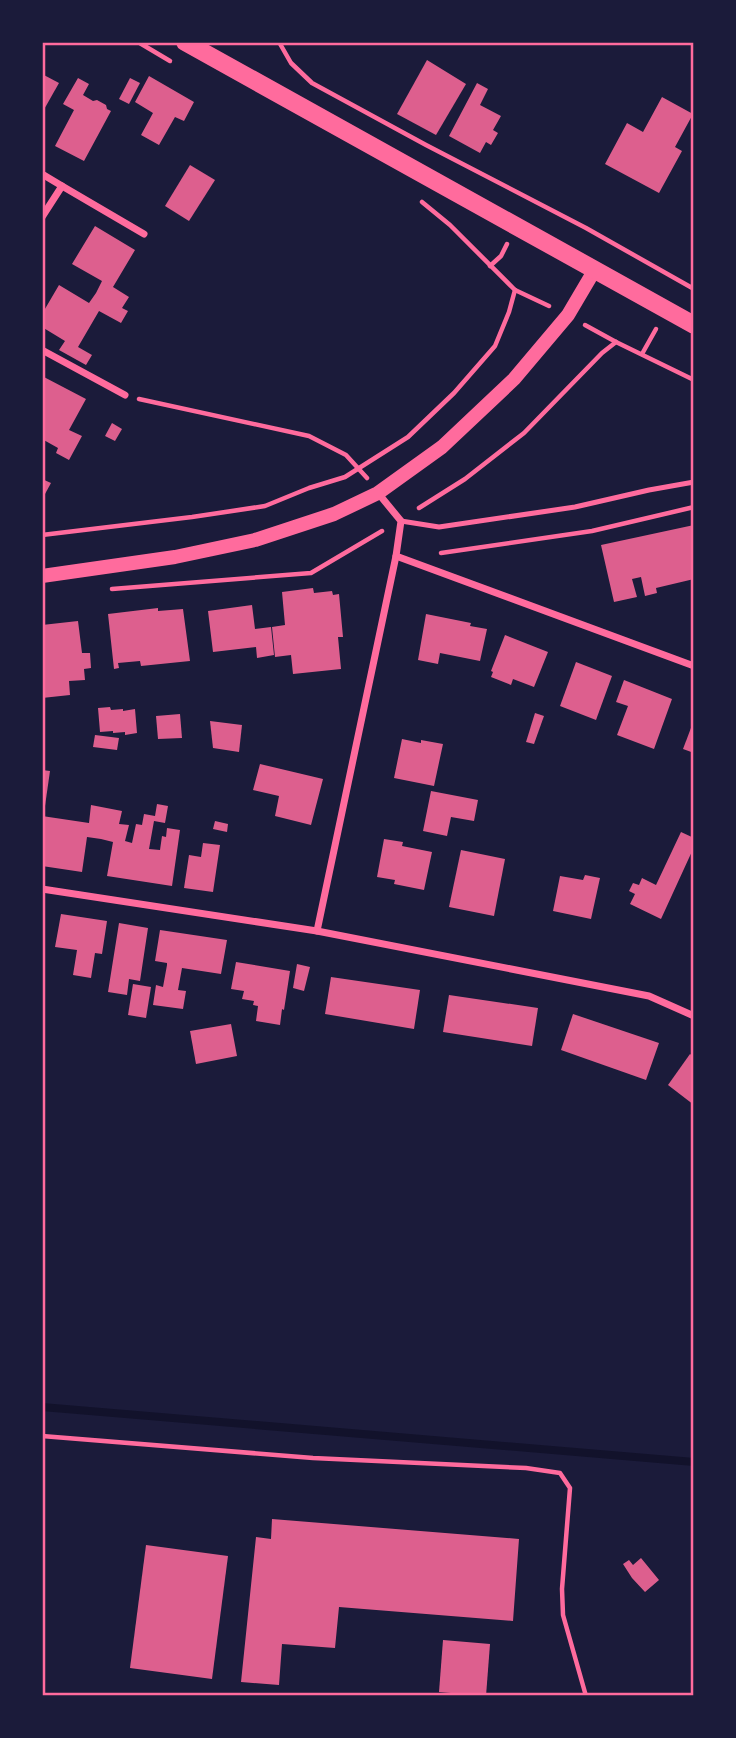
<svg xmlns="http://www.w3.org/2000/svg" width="736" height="1738" viewBox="0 0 736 1738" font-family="'DM Sans',sans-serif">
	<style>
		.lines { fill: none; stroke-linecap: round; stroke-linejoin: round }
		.stream { stroke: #12122b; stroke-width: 8 }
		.building { fill: #dd5f8e }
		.path { stroke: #ff6b9d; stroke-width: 4.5 }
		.service { stroke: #ff6b9d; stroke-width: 5 }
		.minor { stroke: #ff6b9d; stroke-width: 7 }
		.secondary { stroke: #ff6b9d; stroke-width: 14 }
		.primary { stroke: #ff6b9d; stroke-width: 18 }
		.neatline { fill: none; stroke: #ff6b9d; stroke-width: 2.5 }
	</style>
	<rect width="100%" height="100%" fill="#1b1b3a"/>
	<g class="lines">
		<path class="stream" d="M 42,1407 L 694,1462"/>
	</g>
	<g class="building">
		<path d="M 427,60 L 466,84 L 436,135 L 397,114 Z"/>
		<path d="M 42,74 L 59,83 L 42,113 Z"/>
		<path d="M 149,76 L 194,102 L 184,121 L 175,117 L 159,145 L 141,135 L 153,113 L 135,102 Z"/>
		<path d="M 78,78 L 89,84 L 83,95 L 93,101 L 97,100 L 106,105 L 107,109 L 111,111 L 84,161 L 55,146 L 74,110 L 63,104 Z"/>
		<path d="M 130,78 L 140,83 L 129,104 L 119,99 Z"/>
		<path d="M 477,83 L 488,89 L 480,105 L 501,116 L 493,130 L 498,133 L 491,145 L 486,142 L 480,153 L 449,136 Z"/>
		<path d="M 662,97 L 693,114 L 675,147 L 682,151 L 659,193 L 605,164 L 627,123 L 643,132 Z"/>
		<path d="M 190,165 L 215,180 L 189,221 L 165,206 Z"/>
		<path d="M 95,226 L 135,250 L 113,287 L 129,297 L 122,308 L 128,311 L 121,323 L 99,311 L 78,347 L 92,355 L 86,365 L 59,350 L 65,341 L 42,327 L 42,314 L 59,285 L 89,303 L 96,293 L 102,281 L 72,264 Z"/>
		<path d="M 42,376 L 86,399 L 69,430 L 82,436 L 69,460 L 56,453 L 58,448 L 42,439 Z"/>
		<path d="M 112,423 L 122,429 L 115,441 L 105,436 Z"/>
		<path d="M 42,479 L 51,483 L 45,494 L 42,493 Z"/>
		<path d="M 694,525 L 694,579 L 656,588 L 657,593 L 645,596 L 641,577 L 632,579 L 637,597 L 614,602 L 601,545 Z"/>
		<path d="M 313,588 L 314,593 L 332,591 L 333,595 L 339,594 L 343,637 L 338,637 L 341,669 L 293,674 L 291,655 L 275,657 L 272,627 L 285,625 L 282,592 Z"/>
		<path d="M 252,605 L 255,629 L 271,627 L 274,655 L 257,658 L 256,647 L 213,652 L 208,611 Z"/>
		<path d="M 158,608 L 158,611 L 183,609 L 190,661 L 141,666 L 140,661 L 118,663 L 119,668 L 114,669 L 108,614 Z"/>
		<path d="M 426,614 L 471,623 L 470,626 L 487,629 L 480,661 L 440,653 L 438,664 L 418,660 Z"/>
		<path d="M 78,621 L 82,653 L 90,653 L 91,668 L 84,669 L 85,680 L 69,681 L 70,695 L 42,698 L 42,625 Z"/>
		<path d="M 505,635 L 548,652 L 534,687 L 513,679 L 511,685 L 491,677 L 493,672 L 491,671 Z"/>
		<path d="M 576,662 L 612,676 L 596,720 L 560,706 Z"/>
		<path d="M 624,680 L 672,699 L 654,749 L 617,735 L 628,706 L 616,702 Z"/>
		<path d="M 110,707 L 111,710 L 123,709 L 123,711 L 135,709 L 137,733 L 125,735 L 125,732 L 113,733 L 113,731 L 100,732 L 98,708 Z"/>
		<path d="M 535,713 L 544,716 L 534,744 L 526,742 Z"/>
		<path d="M 180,714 L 182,738 L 158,739 L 156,716 Z"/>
		<path d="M 694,720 L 694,753 L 683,749 Z"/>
		<path d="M 210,721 L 242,725 L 239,752 L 213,748 Z"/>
		<path d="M 95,735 L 119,738 L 117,750 L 93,747 Z"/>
		<path d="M 402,739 L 421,743 L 421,740 L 443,744 L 434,786 L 394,778 Z"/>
		<path d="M 260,764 L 323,779 L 311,825 L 275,816 L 279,796 L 253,790 Z"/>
		<path d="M 42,770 L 50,771 L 44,813 L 42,813 Z"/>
		<path d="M 431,791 L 478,800 L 474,821 L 451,817 L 447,836 L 423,831 Z"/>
		<path d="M 157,804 L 168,806 L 165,823 L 154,821 L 149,849 L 160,850 L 162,836 L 166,837 L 167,828 L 180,830 L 172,886 L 107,876 L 113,842 L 101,839 L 87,837 L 82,872 L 42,866 L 42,816 L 89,823 L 91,805 L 122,811 L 119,824 L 129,825 L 125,841 L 132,843 L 136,824 L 142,825 L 144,814 L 155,816 Z"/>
		<path d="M 215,821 L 228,824 L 227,832 L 213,829 Z"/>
		<path d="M 681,832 L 694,838 L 694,847 L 661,919 L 630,904 L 635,894 L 629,891 L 633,883 L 639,885 L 642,878 L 656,885 Z"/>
		<path d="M 384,839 L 403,842 L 402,846 L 432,852 L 424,890 L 394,884 L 395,880 L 377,877 Z"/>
		<path d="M 203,843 L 220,845 L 213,892 L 184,888 L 189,855 L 201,857 Z"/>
		<path d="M 461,850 L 505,859 L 494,916 L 449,907 Z"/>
		<path d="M 585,875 L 600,878 L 591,919 L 553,911 L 560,876 L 583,880 Z"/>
		<path d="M 61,914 L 107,921 L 102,954 L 95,953 L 91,978 L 73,975 L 77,950 L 55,947 Z"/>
		<path d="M 119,923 L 148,928 L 140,981 L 129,979 L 127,995 L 108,992 Z"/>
		<path d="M 160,930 L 227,940 L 221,974 L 182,968 L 178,990 L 186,991 L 183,1009 L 153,1005 L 156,985 L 163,987 L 167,965 L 167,963 L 155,961 Z"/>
		<path d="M 236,962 L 290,971 L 284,1010 L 282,1009 L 280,1025 L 256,1021 L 258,1006 L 253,1005 L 254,1001 L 242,999 L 244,991 L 231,989 Z"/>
		<path d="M 297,964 L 310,967 L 304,991 L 293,988 Z"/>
		<path d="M 331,977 L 420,990 L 414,1029 L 325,1014 Z"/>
		<path d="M 133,984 L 151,987 L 146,1018 L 128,1015 Z"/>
		<path d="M 449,995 L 538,1008 L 532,1046 L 443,1032 Z"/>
		<path d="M 573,1014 L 659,1043 L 646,1080 L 561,1050 Z"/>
		<path d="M 231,1024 L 237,1056 L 196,1064 L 190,1031 Z"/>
		<path d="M 690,1054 L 694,1057 L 694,1105 L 668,1085 Z"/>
		<path d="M 272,1519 L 519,1539 L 513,1621 L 339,1607 L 335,1648 L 282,1644 L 279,1685 L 241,1682 L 256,1537 L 271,1539 Z"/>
		<path d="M 146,1545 L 228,1556 L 212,1679 L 130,1668 Z"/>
		<path d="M 641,1558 L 659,1580 L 645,1592 L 632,1578 L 623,1564 L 629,1560 L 633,1565 Z"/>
		<path d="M 443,1640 L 490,1644 L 486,1696 L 439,1692 Z"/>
	</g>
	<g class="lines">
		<g class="path">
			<path d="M 138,42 L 170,61"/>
			<path d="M 279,42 L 291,63 L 312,83 L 426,145 L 586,228 L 694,289"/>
			<path d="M 422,202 L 450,225 L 515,290 L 549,306"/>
			<path d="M 490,266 L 501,256 L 507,244"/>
			<path d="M 585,325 L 616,342 L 694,380"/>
			<path d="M 642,354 L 656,329"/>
			<path d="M 139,399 L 309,436 L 346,455 L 367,478"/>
			<path d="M 419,508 L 465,479 L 524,433 L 602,353 L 616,342"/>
			<path d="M 42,535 L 192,517 L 265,506 L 309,488 L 345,477 L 408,437 L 454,393 L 495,346 L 509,312 L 515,290"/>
			<path d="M 441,553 L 592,531 L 694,507"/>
			<path d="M 112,589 L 311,573 L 382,531"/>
			<path d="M 42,1436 L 313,1458 L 526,1468 L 560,1473 L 570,1488 L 562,1589 L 563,1615 L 586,1696"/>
		</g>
		<path class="service" d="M 401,521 L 439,527 L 575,507 L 649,490 L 694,482"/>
		<g class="minor">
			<path d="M 42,174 L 62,186"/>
			<path d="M 42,217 L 62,186 L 144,234"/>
			<path d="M 42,350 L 125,395"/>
			<path d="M 396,556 L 694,666"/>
			<path d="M 42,889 L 317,931 L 649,996 L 694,1016"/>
			<path d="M 317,931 L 396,556 L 401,521 L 378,493"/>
		</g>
		<path class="secondary" d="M 42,576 L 175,557 L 255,540 L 334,514 L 378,493 L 442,447 L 514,379 L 568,315 L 594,271"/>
		<path class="primary" d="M 185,42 L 694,325"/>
	</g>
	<rect width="736" height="1738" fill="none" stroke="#1b1b3a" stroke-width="88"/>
	<rect x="44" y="44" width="648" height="1650" class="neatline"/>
</svg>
